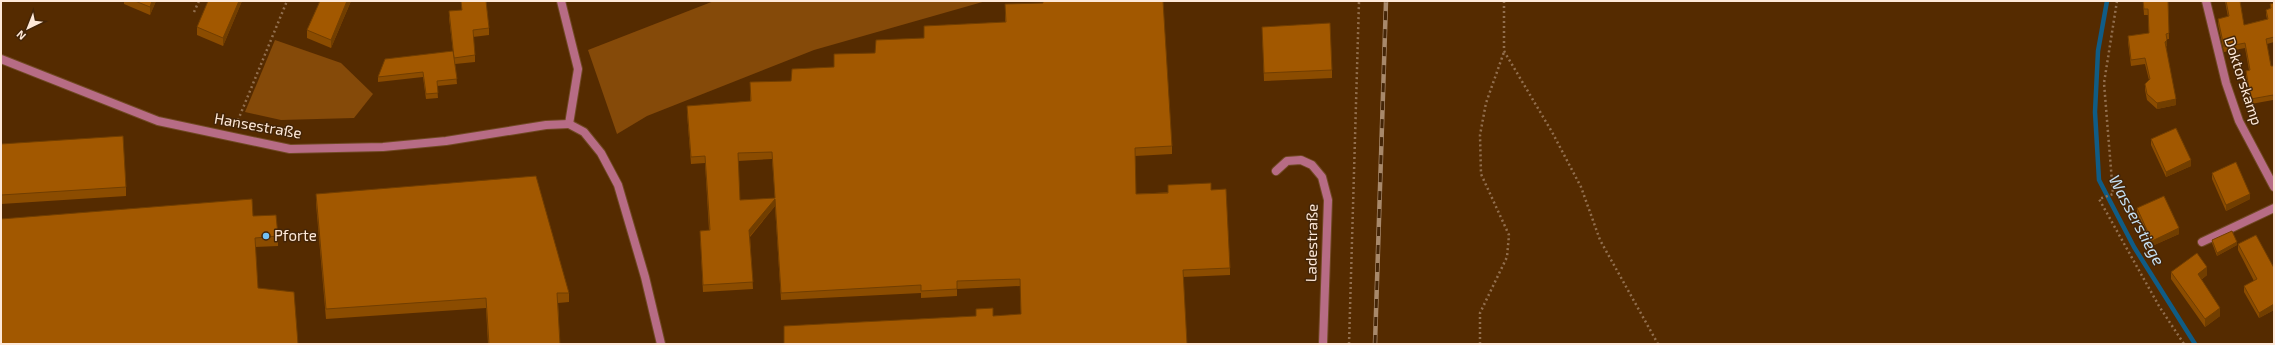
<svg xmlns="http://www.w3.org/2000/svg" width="2275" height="345" viewBox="0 0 2275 345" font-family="'Exo 2',sans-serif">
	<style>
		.green { fill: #854a09 }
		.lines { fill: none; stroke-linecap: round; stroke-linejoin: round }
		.stream { stroke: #105c85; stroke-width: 4.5 }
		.service-casing { stroke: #704923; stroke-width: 10 }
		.minor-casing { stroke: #704923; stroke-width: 10 }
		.path { stroke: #926f4e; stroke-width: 2.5; stroke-dasharray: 2 3; stroke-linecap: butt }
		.service { stroke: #b76c85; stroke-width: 8 }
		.minor { stroke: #b76c85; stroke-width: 8 }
		.rail-casing { stroke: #a8896b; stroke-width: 4.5 }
		.rail { stroke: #442507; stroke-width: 3; stroke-dasharray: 9; stroke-linecap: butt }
		.wall { fill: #8b4c00; fill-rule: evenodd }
		.shaded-wall { fill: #713e00 }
		.building { fill: #a25800; stroke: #713e00; fill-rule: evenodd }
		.poi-dot { fill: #72c1f5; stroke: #442507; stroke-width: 1.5 }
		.labels { text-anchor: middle; stroke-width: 3; stroke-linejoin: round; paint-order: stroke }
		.street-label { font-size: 15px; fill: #fee9d9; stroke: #442507 }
		.poi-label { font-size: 15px; fill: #fee9d9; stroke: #442507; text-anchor: start }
		.water-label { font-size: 16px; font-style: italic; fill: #c6e0f3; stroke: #442507 }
	</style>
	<rect width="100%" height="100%" fill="#552b00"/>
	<g class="green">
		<path d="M 714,1 L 986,1 L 814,50 L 647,116 L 617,134 L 588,50 Z"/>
		<path d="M 275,40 L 341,63 L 373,94 L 354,118 L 281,120 L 245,112 Z"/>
	</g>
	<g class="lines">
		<path class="stream" d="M 2107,1 L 2098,51 L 2095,112 L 2099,180 L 2134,247 L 2195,344"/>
		<defs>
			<g id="service">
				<path d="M 1276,171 L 1287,161 L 1301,160 L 1312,165 L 1322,177 L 1328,200 L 1323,344"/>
				<path d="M 2202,242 L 2274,208"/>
			</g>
			<g id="minor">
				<path d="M 561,1 L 578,69 L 569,124"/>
				<path d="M 2206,1 L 2226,83 L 2239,121 L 2274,187"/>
				<path d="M 1,59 L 158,121 L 290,149 L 383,147 L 446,141 L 546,125 L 569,124"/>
				<path d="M 569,124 L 584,132 L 601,153 L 618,185 L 645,277 L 661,344"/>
			</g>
		</defs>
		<use href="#service" class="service-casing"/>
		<use href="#minor" class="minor-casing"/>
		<g class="path">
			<path d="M 1504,1 L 1504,51 L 1552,132 L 1581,187 L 1600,240 L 1658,344"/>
			<path d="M 2117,1 L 2104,83 L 2113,194 L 2099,199 L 2159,306 L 2184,344"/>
			<path d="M 194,12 L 199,1"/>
			<path d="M 236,125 L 287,1"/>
			<path d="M 1349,344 L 1359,1"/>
			<path d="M 1480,344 L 1480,313 L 1507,257 L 1509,235 L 1481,174 L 1480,135 L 1486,103 L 1504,52"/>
		</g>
		<use href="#service" class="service"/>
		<use href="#minor" class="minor"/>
		<defs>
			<path id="rail" d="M 1375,344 L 1386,1"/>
		</defs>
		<use href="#rail" class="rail-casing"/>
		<use href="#rail" class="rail"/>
	</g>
	<g class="wall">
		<path d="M 124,1 L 156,1 L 150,15 L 124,4 Z"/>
		<path d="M 242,1 L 223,46 L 197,35 L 197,27 Z"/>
		<path d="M 320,1 L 351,1 L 331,48 L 307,38 L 307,30 Z"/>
		<path d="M 461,1 L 486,1 L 489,28 L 489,35 L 473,37 L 475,55 L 475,62 L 455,64 L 457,84 L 437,86 L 438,98 L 426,99 L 423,77 L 378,82 L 378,77 L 453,51 L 449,18 L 449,11 L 462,10 Z"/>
		<path d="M 2143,1 L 2168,1 L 2169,39 L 2167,39 L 2167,45 L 2166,47 L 2176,105 L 2157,109 L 2147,100 L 2145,90 L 2145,84 L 2149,80 L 2145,64 L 2131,66 L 2128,42 L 2128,36 L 2149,33 L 2148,15 L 2144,15 Z"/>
		<path d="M 2225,1 L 2240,1 L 2244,25 L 2267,19 L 2266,15 L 2266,10 L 2270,9 L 2270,4 L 2274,3 L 2274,42 L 2267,44 L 2271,66 L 2274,66 L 2274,105 L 2273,100 L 2251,104 L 2246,76 L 2246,71 L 2249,70 L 2245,48 L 2224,52 L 2218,24 L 2218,19 L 2228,17 Z"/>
		<path d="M 1005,4 L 1172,146 L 1172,154 L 1135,156 L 1136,194 L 1211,190 L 1230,268 L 1230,275 L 1183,277 L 1187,344 L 784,344 L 784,326 L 976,316 L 976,309 L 993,316 L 1021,314 L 1020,286 L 957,289 L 957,296 L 921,298 L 921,293 L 781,300 L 775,206 L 750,237 L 753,289 L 703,292 L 700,231 L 709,230 L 705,163 L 691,164 L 687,113 L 687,106 L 750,101 L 750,82 L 791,81 L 834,67 L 875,53 L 924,38 L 924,26 L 1005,22 ZM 772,159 L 775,198 L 740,200 L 738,161 Z"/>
		<path d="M 1262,27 L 1332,70 L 1332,78 L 1264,81 Z"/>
		<path d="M 2151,139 L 2191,166 L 2166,177 L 2151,145 Z"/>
		<path d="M 1,144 L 126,187 L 126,196 L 1,204 Z"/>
		<path d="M 2212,173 L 2250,199 L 2226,211 L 2212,179 Z"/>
		<path d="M 316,194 L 569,293 L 569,302 L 558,303 L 560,344 L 488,344 L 486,308 L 326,319 L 316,204 Z"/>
		<path d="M 2137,208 L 2179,234 L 2152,246 L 2137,214 Z"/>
		<path d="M 253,216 L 278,236 L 278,246 L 255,247 L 258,288 L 1,344 Z"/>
		<path d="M 2212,240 L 2237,245 L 2217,256 L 2212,243 Z"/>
		<path d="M 2238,244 L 2274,268 L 2274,310 L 2259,318 L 2244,292 L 2244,286 L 2254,281 L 2238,250 Z"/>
		<path d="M 2171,272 L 2207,275 L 2201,280 L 2220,316 L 2205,327 L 2171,279 Z"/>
	</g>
	<g class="shaded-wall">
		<path d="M 152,1 L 156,1 L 150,15 L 150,7 Z"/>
		<path d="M 239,1 L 242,1 L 223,46 L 223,38 Z"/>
		<path d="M 347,1 L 351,1 L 331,48 L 331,40 Z"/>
		<path d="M 2167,40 L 2167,45 L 2165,47 L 2165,42 Z"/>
		<path d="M 2176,99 L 2176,105 L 2157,109 L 2157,103 Z"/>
		<path d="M 2191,160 L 2191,166 L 2166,177 L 2166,172 Z"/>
		<path d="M 2250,194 L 2250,199 L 2226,211 L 2226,205 Z"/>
		<path d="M 775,199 L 775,206 L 749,237 L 749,230 Z"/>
		<path d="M 2179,228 L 2179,234 L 2152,246 L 2152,241 Z"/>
		<path d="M 2237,242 L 2237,245 L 2217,256 L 2217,253 Z"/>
		<path d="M 2207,267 L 2207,275 L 2198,282 L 2198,274 Z"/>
		<path d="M 2274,304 L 2274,310 L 2259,318 L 2259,313 Z"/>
		<path d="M 2220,308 L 2220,316 L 2205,327 L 2205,319 Z"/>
	</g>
	<g class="building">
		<path d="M 135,1 L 152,1 L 150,7 Z"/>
		<path d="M 208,1 L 239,1 L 223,38 L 197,27 Z"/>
		<path d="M 320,1 L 347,1 L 331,40 L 307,30 Z"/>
		<path d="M 461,1 L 486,1 L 489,28 L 473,30 L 475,55 L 454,58 L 449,11 L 462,10 Z"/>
		<path d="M 1043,1 L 1163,1 L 1172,146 L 1135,148 L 1136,194 L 1168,193 L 1168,185 L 1211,183 L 1211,190 L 1226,189 L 1230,268 L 1183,270 L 1187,344 L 784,344 L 784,326 L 976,316 L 976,309 L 993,308 L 993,316 L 1021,314 L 1020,279 L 957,281 L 957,289 L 921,291 L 921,285 L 781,293 L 775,199 L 749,230 L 753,282 L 703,285 L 700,231 L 710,230 L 705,156 L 691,157 L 687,106 L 751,101 L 750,82 L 791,81 L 792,69 L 834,67 L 834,54 L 875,53 L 876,40 L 924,38 L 924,26 L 1006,22 L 1005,4 L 1043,3 ZM 772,152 L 775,198 L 740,200 L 738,153 Z"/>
		<path d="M 2143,1 L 2168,1 L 2169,33 L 2166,34 L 2167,40 L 2165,42 L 2176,99 L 2157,103 L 2147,94 L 2145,84 L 2150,79 L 2145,58 L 2131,60 L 2128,36 L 2149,33 L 2148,9 L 2144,9 Z"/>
		<path d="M 2226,1 L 2240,1 L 2244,25 L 2268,19 L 2266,10 L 2271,8 L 2270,4 L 2274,3 L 2274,37 L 2266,39 L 2271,66 L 2274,66 L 2274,100 L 2273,95 L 2251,99 L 2246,71 L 2250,70 L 2245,43 L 2224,47 L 2218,19 L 2229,16 Z"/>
		<path d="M 1330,23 L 1332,70 L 1264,73 L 1262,27 Z"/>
		<path d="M 453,51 L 457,79 L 437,81 L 438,93 L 426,94 L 423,72 L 378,77 L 385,59 Z"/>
		<path d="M 2176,128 L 2191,160 L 2166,172 L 2151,139 Z"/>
		<path d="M 123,136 L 126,187 L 1,195 L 1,144 Z"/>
		<path d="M 2236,162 L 2250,194 L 2226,205 L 2212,173 Z"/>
		<path d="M 536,176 L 569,293 L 557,293 L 560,344 L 489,344 L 486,298 L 326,309 L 316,194 Z"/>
		<path d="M 2164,196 L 2179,228 L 2152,241 L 2137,208 Z"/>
		<path d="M 252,199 L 253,216 L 276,215 L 278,236 L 255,238 L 258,288 L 294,292 L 298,344 L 1,344 L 1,219 Z"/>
		<path d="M 2232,231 L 2237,242 L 2217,253 L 2212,240 Z"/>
		<path d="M 2256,235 L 2274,268 L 2274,304 L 2259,313 L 2244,286 L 2257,279 L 2238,244 Z"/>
		<path d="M 2197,253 L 2207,267 L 2198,274 L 2220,308 L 2205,319 L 2171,272 Z"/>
	</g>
	<circle class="poi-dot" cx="266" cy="236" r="4"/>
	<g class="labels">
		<g class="street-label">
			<text transform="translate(2243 81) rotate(72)" y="5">Doktorskamp</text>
			<text transform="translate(258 126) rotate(10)" y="5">Hansestraße</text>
			<text transform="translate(1312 243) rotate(-89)" y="5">Ladestraße</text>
		</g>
		<g class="poi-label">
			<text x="274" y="241">Pforte</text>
		</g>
		<g class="water-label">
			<text transform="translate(2137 220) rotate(62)" y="6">Wasserstiege</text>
		</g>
	</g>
	<rect width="2275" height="345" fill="none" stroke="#fee9d9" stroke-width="4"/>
	<g transform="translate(28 28) rotate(223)" stroke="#442507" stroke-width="3" paint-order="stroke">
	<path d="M0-3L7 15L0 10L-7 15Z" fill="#fee9d9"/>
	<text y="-6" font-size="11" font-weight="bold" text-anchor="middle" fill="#fee9d9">N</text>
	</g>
</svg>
